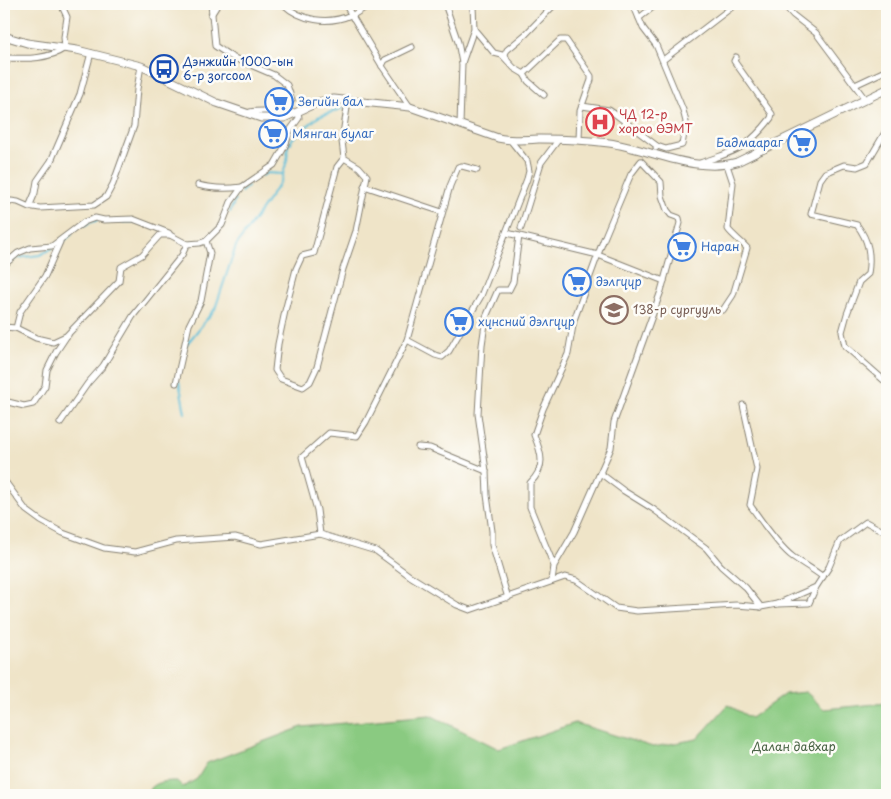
<svg xmlns="http://www.w3.org/2000/svg" width="891" height="799" viewBox="0 0 891 799" font-family="'Playpen Sans',sans-serif">
	<style>
		.green { fill: #8aca81; stroke: #53734e }
		.lines { fill: none; stroke-linecap: round; stroke-linejoin: round }
		.stream { stroke: #5dc0db; stroke-width: 2 }
		.street-casing { stroke: #868072; stroke-width: 7 }
		.secondary-casing { stroke: #868072; stroke-width: 9 }
		.street { stroke: #fff; stroke-width: 5 }
		.secondary { stroke: #fff; stroke-width: 7 }
		.labels { text-anchor: middle; stroke-width: 5; stroke-linejoin: round; paint-order: stroke }
		.transit-label { font-size: 12px; fill: #164399; stroke: #fdfcf7; text-anchor: start }
		.shop-label { font-size: 12px; fill: #366cbe; stroke: #fdfcf7; text-anchor: start }
		.health-label { font-size: 12px; fill: #be3a42; stroke: #fdfcf7; text-anchor: start }
		.education-label { font-size: 12px; fill: #785e54; stroke: #fdfcf7; text-anchor: start }
		.park-label { font-size: 12px; fill: #486244; stroke: #fdfcf7 }
	</style>
	<rect width="100%" height="100%" fill="#fdfcf7"/>
	<filter id="ink" filterUnits="userSpaceOnUse"><feTurbulence type="fractalNoise" baseFrequency=".02" numOctaves="2"/><feDisplacementMap in="SourceGraphic" scale="10" xChannelSelector="R" yChannelSelector="G"/><feConvolveMatrix kernelMatrix="1 2 1 2 8 2 1 2 1" color-interpolation-filters="sRGB"/></filter>
	<filter id="wash" filterUnits="userSpaceOnUse"><feTurbulence type="fractalNoise" baseFrequency=".0096" numOctaves="4" result="noise"/><feDisplacementMap in="SourceGraphic" scale="20" xChannelSelector="R" yChannelSelector="G"/><feGaussianBlur stdDeviation="1.12" result="paint"/><feColorMatrix in="noise" values="0 0 0 0 0 0 0 0 0 0 0 0 0 0 0 0 0 1.4 0 .05"/><feComposite in="paint" operator="in"/></filter>
	<g filter="url(#wash)">
		<rect width="100%" height="100%" fill="#efe4c8"/>
		<path class="green" d="M 806,692 L 824,709 L 887,703 L 887,795 L 146,795 C 153,782 163,781 177,781 L 183,787 L 197,779 L 207,763 L 302,727 L 430,715 L 499,749 L 575,723 L 653,747 L 697,739 L 728,705 L 751,718 L 785,694 Z"/>
		<g class="lines">
			<g class="stream">
				<path d="M 351,105 L 357,105"/>
				<path d="M 262,176 L 267,173 L 282,174"/>
				<path d="M 241,192 L 248,186"/>
				<path d="M 230,212 L 235,200"/>
				<path d="M 115,222 L 135,222"/>
				<path d="M 84,225 L 98,220"/>
				<path d="M 60,244 L 72,234"/>
				<path d="M 14,260 L 17,258 L 40,255 L 54,247"/>
				<path d="M 186,345 L 215,309 L 236,246 L 281,181 L 287,160 L 288,144 L 291,143 L 292,139 L 318,117 L 343,108"/>
				<path d="M 179,381 L 185,413"/>
			</g>
		</g>
	</g>
	<g filter="url(#ink)">
		<g class="lines">
			<defs>
				<g id="street">
					<path d="M 211,4 L 215,46 L 232,57 L 274,75 L 287,85 L 292,100 C 281,116 266,109 250,112 L 250,115"/>
					<path d="M 283,4 C 301,21 328,25 351,15"/>
					<path d="M 345,4 L 382,66 L 410,107"/>
					<path d="M 445,4 L 458,42 L 462,63 L 460,125"/>
					<path d="M 633,4 L 643,28 L 656,45 L 683,110 L 686,122 L 682,145 L 666,149 L 657,146"/>
					<path d="M 783,4 L 793,15 L 816,33 L 865,99"/>
					<path d="M 882,4 L 887,9"/>
					<path d="M 211,15 L 218,4"/>
					<path d="M 353,18 L 353,15 L 371,4"/>
					<path d="M 639,18 L 657,4"/>
					<path d="M 474,29 L 473,6 L 475,4"/>
					<path d="M 507,60 L 505,54 L 507,50 L 526,34 L 555,4"/>
					<path d="M 663,60 L 736,4"/>
					<path d="M 462,63 L 474,29 L 494,53 L 502,55 L 514,68 L 524,74 L 560,40 L 566,40 L 591,76 L 591,80 L 580,111 L 579,140"/>
					<path d="M 382,66 L 385,60 L 412,47"/>
					<path d="M 4,69 L 8,58 C 28,59 49,59 65,48 L 64,37 L 67,17 L 61,4"/>
					<path d="M 524,74 L 528,81 L 544,95"/>
					<path d="M 855,85 L 887,70"/>
					<path d="M 582,106 L 609,110 L 615,114 L 657,146 L 656,148"/>
					<path d="M 887,129 L 867,163 L 857,167 L 844,165 L 825,173 L 820,180 L 811,214 L 857,225 C 869,241 871,255 868,274 L 859,282 L 847,314 L 842,332 L 845,346 L 887,383"/>
					<path d="M 344,158 L 337,167 L 314,253 L 302,256 L 296,269 L 285,311 L 278,344 L 275,370 L 281,379 L 303,387 L 310,382 L 317,367 L 343,269 L 356,231 L 367,176 L 359,167 L 344,158 L 342,141 L 348,101"/>
					<path d="M 700,163 C 736,151 747,149 771,118 L 772,114 L 734,61 L 736,57"/>
					<path d="M 198,185 C 213,189 227,189 242,187"/>
					<path d="M 364,186 L 442,212"/>
					<path d="M 4,207 L 11,201 L 18,202 L 27,206 L 40,208 L 94,205 L 106,197 L 113,184 L 134,126 L 137,89 L 141,66"/>
					<path d="M 29,207 L 35,193 L 37,181 L 51,161 L 80,94 L 91,53"/>
					<path d="M 521,228 L 541,163 L 559,139"/>
					<path d="M 507,233 L 598,255 L 664,281"/>
					<path d="M 60,242 L 45,276 L 20,312 L 16,328 L 36,338 L 53,342 L 68,335"/>
					<path d="M 4,265 L 18,253 L 30,248 L 52,246 L 84,222 L 95,218 L 104,220 L 133,219 L 169,233 L 170,235"/>
					<path d="M 723,310 L 733,295 L 747,248 C 741,241 732,235 728,229 L 733,183 L 727,165"/>
					<path d="M 4,327 L 16,328"/>
					<path d="M 407,340 L 435,355 L 442,357 L 449,351 L 481,296 L 527,179 L 529,171 L 527,161 L 510,140"/>
					<path d="M 176,383 L 189,325 L 201,301 L 210,253 L 206,241"/>
					<path d="M 4,401 L 24,406 L 33,404 L 45,386 L 47,370 L 56,352 L 68,334 L 119,281 L 121,267 L 142,255 L 160,235 L 170,235 L 187,244 L 200,243 L 206,241 L 222,225 L 231,202 L 242,187 L 274,165 L 285,146 L 291,129 L 299,118 L 298,112"/>
					<path d="M 743,405 L 757,469 L 750,505 C 760,519 779,547 793,557 C 803,564 813,569 823,577"/>
					<path d="M 60,423 L 88,383 L 103,366 L 133,316 L 182,255 L 187,244"/>
					<path d="M 418,447 L 430,448 L 486,471"/>
					<path d="M 600,473 L 624,491 L 653,509 L 706,548 L 721,566 L 746,588 L 761,607"/>
					<path d="M 4,480 L 26,510 L 41,521 L 63,533 L 104,548 L 135,552 L 176,541 L 235,537 L 261,544 L 320,534 L 376,551 L 410,576 L 457,605 L 470,610 L 565,577 L 576,580 L 616,608 L 637,611 L 736,605 L 761,607 L 777,604"/>
					<path d="M 320,534 L 317,510 L 302,457 L 329,433 L 357,436 L 366,422 L 407,340 L 450,186 L 458,167 L 462,166 L 477,170"/>
					<path d="M 552,581 L 554,566 L 574,532 L 611,448 L 614,422 L 661,291 L 680,223 L 679,218 L 671,215 L 667,210 L 662,196 L 661,182 L 641,161 L 631,174 L 603,241 L 574,320 L 568,354 L 543,409 L 534,435 C 542,454 546,467 530,483 L 530,507 L 554,566"/>
					<path d="M 816,587 L 777,604 L 809,603 L 816,587 L 829,567 L 840,541 L 866,522 L 887,533"/>
					<path d="M 508,598 L 492,545 L 492,531 L 487,495 L 486,471 L 478,414 L 482,345 L 486,317 L 498,290 L 509,290 L 513,282 L 519,236"/>
				</g>
				<path id="secondary" d="M 4,36 L 27,43 L 77,50 L 141,66 L 217,103 L 261,118 L 284,118 L 319,102 L 334,99 L 410,107 L 498,138 C 512,141 525,140 540,139 C 563,139 586,140 609,143 C 651,149 695,174 737,162 L 887,89"/>
			</defs>
			<use href="#street" class="street-casing"/>
			<use href="#secondary" class="secondary-casing"/>
			<use href="#street" class="street"/>
			<use href="#secondary" class="secondary"/>
		</g>
	</g>
	<defs>
		<symbol id="bus-ring" viewBox="-11 -11 22 22"><circle r="9.5" fill="#fdfcf7" stroke="#1a4fb4" stroke-width="1.5"/><path d="M-5-6H5V4H4V6H2V4H-2V6H-4V4H-5ZM-3.5-4V0h7V-4ZM-3.5 1.2v1.5H-2V1.2ZM2 1.2v1.5H3.5V1.2Z" fill="#1a4fb4"/></symbol>
		<symbol id="supermarket-ring" viewBox="-11 -11 22 22"><circle r="9.5" fill="#fdfcf7" stroke="#3f7fe0" stroke-width="1.5"/><path d="M-6-5.5h2.5l.6 2H6L4.5 2H-2.5L-4.4-4H-6ZM-1.5 3.2a1.3 1.3 0 1 0 .1 0ZM3 3.2a1.3 1.3 0 1 0 .1 0Z" fill="#3f7fe0"/></symbol>
		<symbol id="hospital-ring" viewBox="-11 -11 22 22"><circle r="9.5" fill="#fdfcf7" stroke="#e0444e" stroke-width="1.5"/><path d="M-5-5h3v3.5h4V-5h3V5h-3V1.5h-4V5h-3Z" fill="#e0444e"/></symbol>
		<symbol id="school-ring" viewBox="-11 -11 22 22"><circle r="9.5" fill="#fdfcf7" stroke="#8d6e63" stroke-width="1.5"/><path d="M0-5L7-2L0 1L-7-2ZM-4 1L0 2.5L4 1V4Q0 6-4 4Z" fill="#8d6e63"/></symbol>
	</defs>
	<g fill-rule="evenodd">
		<use href="#bus-ring" x="148" y="53" width="32" height="32"/>
		<use href="#supermarket-ring" x="263" y="86" width="32" height="32"/>
		<use href="#hospital-ring" x="584" y="106" width="32" height="32"/>
		<use href="#supermarket-ring" x="257" y="118" width="32" height="32"/>
		<use href="#supermarket-ring" x="786" y="127" width="32" height="32"/>
		<use href="#supermarket-ring" x="666" y="231" width="32" height="32"/>
		<use href="#supermarket-ring" x="561" y="266" width="32" height="32"/>
		<use href="#school-ring" x="598" y="294" width="32" height="32"/>
		<use href="#supermarket-ring" x="443" y="306" width="32" height="32"/>
	</g>
	<g class="labels">
		<g class="transit-label">
			<text x="183" y="66">Дэнжийн 1000-ын<tspan x="183" dy="14">6-р зогсоол</tspan></text>
		</g>
		<g class="shop-label">
			<text x="298" y="106">Зөгийн бал</text>
			<text x="292" y="138">Мянган булаг</text>
			<text x="783" y="147" text-anchor="end">Бадмаараг</text>
			<text x="701" y="251">Наран</text>
			<text x="596" y="286">дэлгүүр</text>
			<text x="478" y="326">хүнсний дэлгүүр</text>
		</g>
		<g class="health-label">
			<text x="619" y="119">ЧД 12-р<tspan x="619" dy="14">хороо ӨЭМТ</tspan></text>
		</g>
		<g class="education-label">
			<text x="633" y="314">138-р сургууль</text>
		</g>
		<g class="park-label">
			<text x="794" y="751">Далан давхар</text>
		</g>
	</g>
	<rect width="891" height="799" fill="none" stroke="#fdfcf7" stroke-width="20"/>
</svg>
